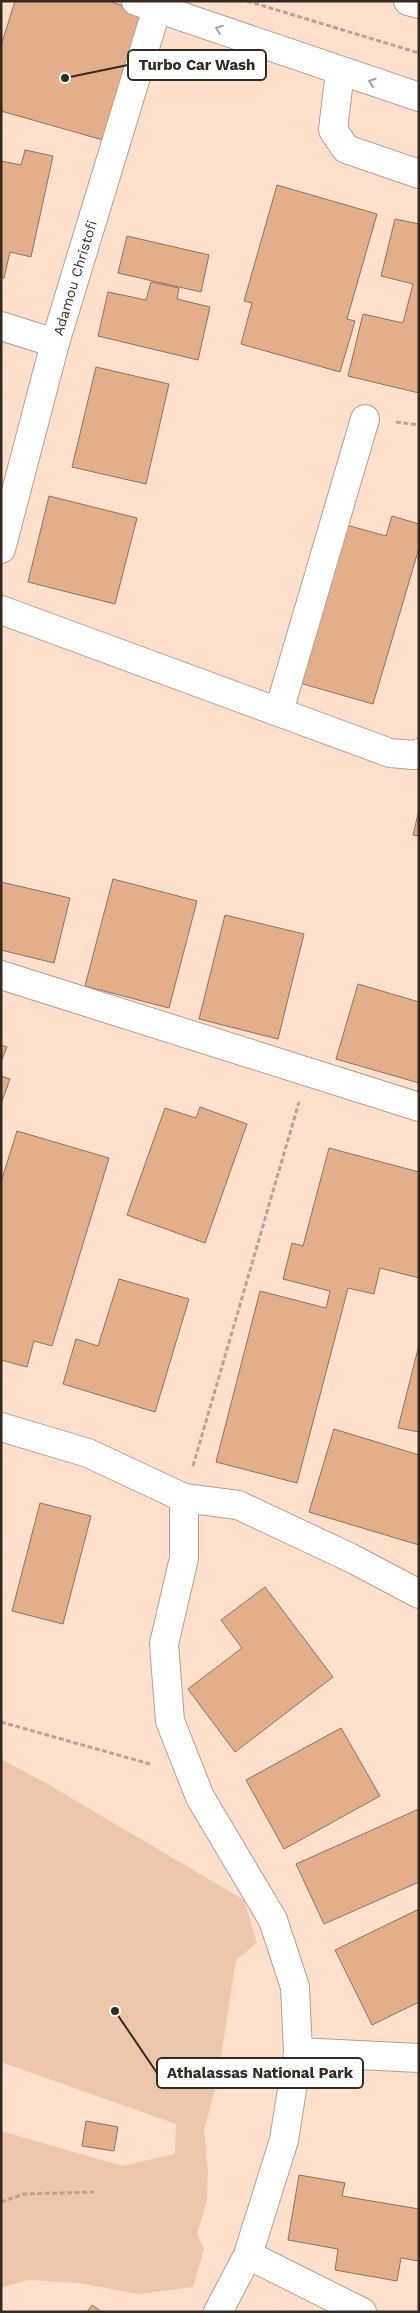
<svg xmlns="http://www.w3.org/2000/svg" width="420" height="2313" viewBox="0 0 420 2313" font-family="'Work Sans',sans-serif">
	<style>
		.green { fill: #eec6ab }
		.building { fill: #e3af8b; stroke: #8c7260 }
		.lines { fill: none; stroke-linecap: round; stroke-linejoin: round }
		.minor-casing { stroke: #b99d8a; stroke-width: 30 }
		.major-casing { stroke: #b99d8a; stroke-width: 30 }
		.path { stroke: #bba393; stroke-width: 3; stroke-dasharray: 5 2.5; stroke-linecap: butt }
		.minor { stroke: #fff; stroke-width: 28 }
		.major { stroke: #fff; stroke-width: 28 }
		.oneway { stroke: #a49f9c }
		.labels { text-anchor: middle; stroke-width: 4.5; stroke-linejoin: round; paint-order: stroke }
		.street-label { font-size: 14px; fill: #352a22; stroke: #fff }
		.leader { fill: none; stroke: #352a22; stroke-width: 2 }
		.callout-dot { fill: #352a22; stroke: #fff; stroke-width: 2 }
		.callout { fill: #fff; stroke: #352a22; stroke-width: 2 }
		.callout-label { font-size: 15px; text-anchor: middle; font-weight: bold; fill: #352a22 }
	</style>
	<rect width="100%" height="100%" fill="#fee0cc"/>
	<path class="green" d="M 1,1759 L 44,1782 L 244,1900 L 257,1943 L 236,1960 L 217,2082 L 204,2130 L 208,2169 L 207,2200 L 197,2234 L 204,2249 L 193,2287 L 139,2294 L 78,2283 L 28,2280 L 1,2288 L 1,2131 L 122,2166 L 175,2154 L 176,2124 L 1,2062 Z"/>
	<g class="building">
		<path d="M 15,1 L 108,1 L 147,13 L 110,142 L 1,111 L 1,46 Z"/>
		<path d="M 25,150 L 53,156 L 31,257 L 10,252 L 4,278 L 1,278 L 1,161 L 21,165 Z"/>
		<path d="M 277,185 L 377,214 L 347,319 L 355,321 L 340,372 L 241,344 L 252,303 L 244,301 Z"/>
		<path d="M 395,219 L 419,224 L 419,393 L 348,376 L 363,314 L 403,323 L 413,284 L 381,276 Z"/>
		<path d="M 127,236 L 209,255 L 201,292 L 118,273 Z"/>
		<path d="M 151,282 L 179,288 L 177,299 L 210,307 L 198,360 L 98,336 L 108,292 L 146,300 Z"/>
		<path d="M 96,367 L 169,384 L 146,484 L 72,467 Z"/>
		<path d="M 49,496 L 137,518 L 115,604 L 28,582 Z"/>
		<path d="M 392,516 L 419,524 L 419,548 L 373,704 L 296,682 L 343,524 L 386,536 Z"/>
		<path d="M 419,810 L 419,836 L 413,835 Z"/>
		<path d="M 113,879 L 197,901 L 169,1008 L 85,986 Z"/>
		<path d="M 1,882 L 70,898 L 54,963 L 1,950 Z"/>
		<path d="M 225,915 L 304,934 L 278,1039 L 199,1019 Z"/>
		<path d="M 358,984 L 419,1002 L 419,1083 L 336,1059 Z"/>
		<path d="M 1,1045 L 7,1047 L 1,1062 Z"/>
		<path d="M 1,1076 L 10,1079 L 1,1104 Z"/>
		<path d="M 200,1107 L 247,1124 L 205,1243 L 127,1215 L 165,1108 L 196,1118 Z"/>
		<path d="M 17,1131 L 109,1158 L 52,1346 L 34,1341 L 27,1367 L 1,1360 L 1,1182 Z"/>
		<path d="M 329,1148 L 419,1172 L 419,1278 L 380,1268 L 374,1294 L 348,1288 L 297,1483 L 216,1462 L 260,1291 L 326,1308 L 330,1291 L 283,1279 L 292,1243 L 303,1246 Z"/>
		<path d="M 119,1279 L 189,1299 L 155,1412 L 63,1384 L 76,1339 L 98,1346 Z"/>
		<path d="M 419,1345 L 419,1432 L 398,1428 Z"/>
		<path d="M 334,1429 L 419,1455 L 419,1545 L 309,1512 Z"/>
		<path d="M 40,1503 L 91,1516 L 63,1624 L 12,1611 Z"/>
		<path d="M 265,1587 L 333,1677 L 235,1752 L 188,1689 L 242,1648 L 221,1620 Z"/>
		<path d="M 341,1728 L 380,1796 L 284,1849 L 246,1780 Z"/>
		<path d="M 419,1809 L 419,1882 L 324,1924 L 296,1864 Z"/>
		<path d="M 419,1909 L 419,2002 L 372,2025 L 335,1950 Z"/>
		<path d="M 86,2121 L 118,2127 L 114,2151 L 82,2146 Z"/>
		<path d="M 299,2175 L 345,2183 L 342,2196 L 419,2209 L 419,2261 L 401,2258 L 397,2281 L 335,2270 L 338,2249 L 288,2240 Z"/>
		<path d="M 92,2305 L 102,2312 L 87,2312 Z"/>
	</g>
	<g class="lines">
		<defs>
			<g id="minor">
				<path d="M 136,1 L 419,97"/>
				<path d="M 340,71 L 333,130 L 346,149 L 419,174"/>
				<path d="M 1,326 L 55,343"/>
				<path id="s1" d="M 1,549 L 55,343 L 157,8"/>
				<path d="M 1,610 L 390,753 L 414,755 L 419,753"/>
				<path d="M 279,711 L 365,419"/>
				<path d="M 1,975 L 419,1107"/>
				<path d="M 1,1427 L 88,1453 L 184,1498 L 184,1558 L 164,1644 L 170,1721 L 200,1797 L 273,1920 L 295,1987 L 298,2052 L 284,2140 L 248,2255 L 218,2312"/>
				<path d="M 184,1498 L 238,1505 L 351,1558 L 419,1594"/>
				<path d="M 298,2052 L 419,2058"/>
				<path d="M 248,2255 L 362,2312"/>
			</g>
			<path id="major" d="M 408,1 L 419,4"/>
		</defs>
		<use href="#minor" class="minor-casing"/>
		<use href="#major" class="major-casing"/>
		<g class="path">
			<path d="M 247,1 L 419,53"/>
			<path d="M 396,422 L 419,425"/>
			<path d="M 193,1466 L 299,1102"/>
			<path d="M 1,1722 L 150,1764"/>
			<path d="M 1,2202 L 24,2194 L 94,2192"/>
		</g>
		<use href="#minor" class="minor"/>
		<use href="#major" class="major"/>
	</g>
	<defs><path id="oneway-chevron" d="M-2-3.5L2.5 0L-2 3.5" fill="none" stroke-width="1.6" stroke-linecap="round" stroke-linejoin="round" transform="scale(1.25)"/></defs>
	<g class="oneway">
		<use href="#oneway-chevron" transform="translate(219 29) rotate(-161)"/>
		<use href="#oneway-chevron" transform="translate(372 82) rotate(-162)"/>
	</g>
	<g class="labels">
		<g class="street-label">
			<text dy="5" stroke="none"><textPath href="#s1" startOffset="281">Adamou Christofi</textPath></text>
		</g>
	</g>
	<path class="leader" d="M65 78L128 65M115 2011L157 2073"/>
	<g class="callout-dot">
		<circle cx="65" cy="78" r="5"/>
		<circle cx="115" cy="2011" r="5"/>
	</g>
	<g class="callout">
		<rect x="128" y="50" width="138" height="30" rx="5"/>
		<rect x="157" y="2058" width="206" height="30" rx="5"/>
	</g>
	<g class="callout-label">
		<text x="197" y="70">Turbo Car Wash</text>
		<text x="260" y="2078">Athalassas National Park</text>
	</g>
	<rect width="420" height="2313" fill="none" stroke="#352a22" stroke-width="5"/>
</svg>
